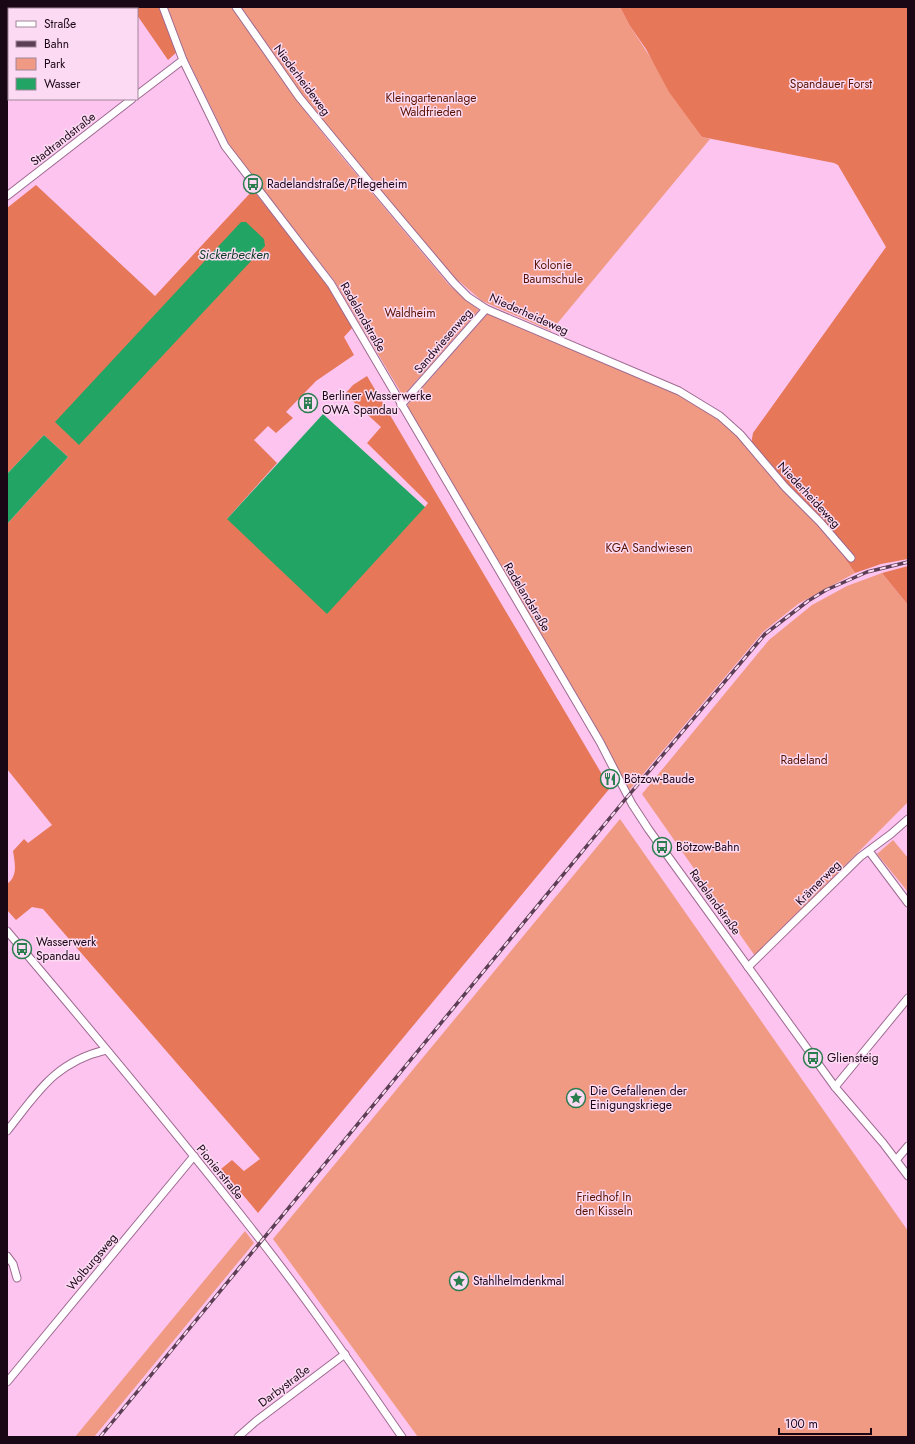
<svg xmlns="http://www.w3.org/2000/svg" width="915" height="1444" viewBox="0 0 915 1444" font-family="Jost,sans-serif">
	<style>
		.green { fill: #f19a83 }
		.forest { fill: #e77759 }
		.water { fill: #22a564 }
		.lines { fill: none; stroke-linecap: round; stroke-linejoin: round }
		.minor-casing { stroke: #9e6a91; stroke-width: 9 }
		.minor { stroke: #fff; stroke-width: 7 }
		.rail-casing { stroke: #5c3e55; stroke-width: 3.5 }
		.rail { stroke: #fddaf3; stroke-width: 2; stroke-dasharray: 6; stroke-linecap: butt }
		.labels { text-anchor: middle; stroke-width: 3; stroke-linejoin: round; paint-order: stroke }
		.street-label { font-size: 12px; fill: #1a0716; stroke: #fddaf3 }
		.park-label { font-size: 12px; fill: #581200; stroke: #fddaf3 }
		.poi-label { font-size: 12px; fill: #1a0716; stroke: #fddaf3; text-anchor: start }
		.water-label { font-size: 13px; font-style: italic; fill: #0d3f25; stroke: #fddaf3 }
	</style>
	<rect width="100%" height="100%" fill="#fdc4ef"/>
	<g class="green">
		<path d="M 167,7 L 620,7 L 630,26 L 702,137 L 710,139 L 551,331 L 482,301 L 460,282 L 452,278 L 260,48 L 309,116 L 337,151 L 450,286 L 479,310 L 403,396 L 335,282 L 231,148 L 180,44 Z"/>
		<path d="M 488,313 L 679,394 L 721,420 L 820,522 L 855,573 L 798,604 L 763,632 L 627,793 L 441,473 L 408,409 L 408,404 Z"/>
		<path d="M 882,573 L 908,605 L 908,802 L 755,956 L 642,794 L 769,640 L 812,605 L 847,586 Z"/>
		<path d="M 620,819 L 908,1231 L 908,1437 L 418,1437 L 273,1239 Z"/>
		<path d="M 893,840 L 908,858 L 908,892 L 877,854 Z"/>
		<path d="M 245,1231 L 254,1243 L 94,1437 L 75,1437 Z"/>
	</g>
	<g class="forest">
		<path d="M 131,7 L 163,7 L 178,51 L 168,60 L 137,15 L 137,9 L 133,9 Z"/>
		<path d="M 620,7 L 908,7 L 908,559 L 881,564 L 855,573 L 820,522 L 751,444 L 753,433 L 886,247 L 838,165 L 834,163 L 702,137 L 669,92 L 646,49 L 630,26 Z"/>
		<path d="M 36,185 L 155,296 L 253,190 L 329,285 L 353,327 L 344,337 L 354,355 L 316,381 L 286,412 L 293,418 L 276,433 L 268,426 L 254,440 L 277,463 L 227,519 L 425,507 L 428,503 L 367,443 L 381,427 L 345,394 L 353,385 L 367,376 L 610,788 L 258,1213 L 221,1169 L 232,1160 L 244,1171 L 260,1159 L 43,909 L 32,907 L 16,920 L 7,910 L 7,884 C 18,876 15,864 13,851 L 24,839 L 28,843 L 52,825 L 7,769 L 7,524 L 68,457 L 44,435 L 7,474 L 7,208 Z"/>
		<path d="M 908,566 L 908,605 L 882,573 Z"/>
	</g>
	<g class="water">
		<path d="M 241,222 L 246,222 L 264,239 L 265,246 L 79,445 L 55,422 Z"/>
		<path d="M 323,414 L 425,507 L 327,614 L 227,519 Z"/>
		<path d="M 44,435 L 68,457 L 7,524 L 7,474 Z"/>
	</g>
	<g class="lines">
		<defs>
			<g id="minor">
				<path d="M 163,7 L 183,60 L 225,146 L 331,284 L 600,742 L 632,804 L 649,830 L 835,1087 L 883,1143 L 908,1176"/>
				<path d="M 236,7 L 299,97 L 369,182 L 454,283 L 468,297 L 486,309 L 679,391 L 720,416 L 740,434 L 785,487 L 820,522 L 851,558"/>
				<path d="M 137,95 L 183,60"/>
				<path d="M 7,196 L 132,99"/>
				<path d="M 401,405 L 486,309"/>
				<path d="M 869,851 L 908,903"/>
				<path d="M 7,931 C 90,1029 172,1127 251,1228 C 304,1295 353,1366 402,1437"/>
				<path d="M 748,967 L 860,857 L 891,834 L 908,819"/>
				<path d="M 835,1087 L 908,998"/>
				<path d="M 7,1131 C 38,1092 55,1062 106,1050"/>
				<path d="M 897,1159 L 908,1146"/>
				<path d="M 7,1256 L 13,1264 L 17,1278"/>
				<path d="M 7,1382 L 194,1156"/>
				<path d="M 238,1437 L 255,1422 L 345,1354"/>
			</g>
		</defs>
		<use href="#minor" class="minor-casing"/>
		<use href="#minor" class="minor"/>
		<defs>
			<path id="rail" d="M 100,1437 L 623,802 L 765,634 L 808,601 L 826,590 L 867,572 L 908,562"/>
		</defs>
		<use href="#rail" class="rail-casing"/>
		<use href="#rail" class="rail"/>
	</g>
	<defs>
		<symbol id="bus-ring" viewBox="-11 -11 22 22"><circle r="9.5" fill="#fddaf3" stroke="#297d4f" stroke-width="1.5"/><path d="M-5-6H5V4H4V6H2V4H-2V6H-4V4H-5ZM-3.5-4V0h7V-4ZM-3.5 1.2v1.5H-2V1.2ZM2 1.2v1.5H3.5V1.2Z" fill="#297d4f"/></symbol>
		<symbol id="building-ring" viewBox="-11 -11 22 22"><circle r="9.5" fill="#fddaf3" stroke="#297d4f" stroke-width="1.5"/><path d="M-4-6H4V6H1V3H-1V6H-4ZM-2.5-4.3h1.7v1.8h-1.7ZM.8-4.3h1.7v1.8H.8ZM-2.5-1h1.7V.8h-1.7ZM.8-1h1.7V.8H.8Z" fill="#297d4f"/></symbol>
		<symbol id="restaurant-ring" viewBox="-11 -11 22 22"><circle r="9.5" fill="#fddaf3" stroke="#297d4f" stroke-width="1.5"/><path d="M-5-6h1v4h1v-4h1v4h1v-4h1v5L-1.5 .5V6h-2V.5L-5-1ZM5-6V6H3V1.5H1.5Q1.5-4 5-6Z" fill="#297d4f"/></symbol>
		<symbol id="sight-ring" viewBox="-11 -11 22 22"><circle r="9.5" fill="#fddaf3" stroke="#297d4f" stroke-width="1.5"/><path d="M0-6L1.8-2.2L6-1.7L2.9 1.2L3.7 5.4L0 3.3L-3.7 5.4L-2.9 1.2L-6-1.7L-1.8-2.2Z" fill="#297d4f"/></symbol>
	</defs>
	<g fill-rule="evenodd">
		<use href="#bus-ring" x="242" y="173" width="22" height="22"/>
		<use href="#building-ring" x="297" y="392" width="22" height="22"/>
		<use href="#restaurant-ring" x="599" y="768" width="22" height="22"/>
		<use href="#bus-ring" x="651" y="836" width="22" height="22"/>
		<use href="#bus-ring" x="11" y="938" width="22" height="22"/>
		<use href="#bus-ring" x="802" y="1047" width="22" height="22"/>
		<use href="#sight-ring" x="565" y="1087" width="22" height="22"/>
		<use href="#sight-ring" x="448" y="1270" width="22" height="22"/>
	</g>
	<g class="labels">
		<g class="street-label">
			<text transform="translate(302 80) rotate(53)" y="4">Niederheideweg</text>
			<text transform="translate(63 139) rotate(-38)" y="4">Stadtrandstraße</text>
			<text transform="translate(529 314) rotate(24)" y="4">Niederheideweg</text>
			<text transform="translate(363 317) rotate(60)" y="4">Radelandstraße</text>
			<text transform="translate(443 341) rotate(-49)" y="4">Sandwiesenweg</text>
			<text transform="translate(809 495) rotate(47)" y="4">Niederheideweg</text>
			<text transform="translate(527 597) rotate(59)" y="4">Radelandstraße</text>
			<text transform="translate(818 883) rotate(-45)" y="4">Krämerweg</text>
			<text transform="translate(715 902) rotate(54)" y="4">Radelandstraße</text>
			<text transform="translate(220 1172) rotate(51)" y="4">Pionierstraße</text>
			<text transform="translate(92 1262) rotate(-50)" y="4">Wolburgsweg</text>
			<text transform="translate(284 1386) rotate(-37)" y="4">Darbystraße</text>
		</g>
		<g class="park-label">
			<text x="831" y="88">Spandauer Forst</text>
			<text x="431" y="102">Kleingartenanlage<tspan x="431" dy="14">Waldfrieden</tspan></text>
			<text x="553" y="269">Kolonie<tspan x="553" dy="14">Baumschule</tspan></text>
			<text x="410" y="317">Waldheim</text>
			<text x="649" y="552">KGA Sandwiesen</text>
			<text x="804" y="764">Radeland</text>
			<text x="604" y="1201">Friedhof In<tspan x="604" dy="14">den Kisseln</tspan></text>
		</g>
		<g class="poi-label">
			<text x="267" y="188">Radelandstraße/Pflegeheim</text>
			<text x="322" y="400">Berliner Wasserwerke<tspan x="322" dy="14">OWA Spandau</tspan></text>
			<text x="624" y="783">Bötzow-Baude</text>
			<text x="676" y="851">Bötzow-Bahn</text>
			<text x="36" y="946">Wasserwerk<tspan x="36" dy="14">Spandau</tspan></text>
			<text x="827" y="1062">Gliensteig</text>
			<text x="590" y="1095">Die Gefallenen der<tspan x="590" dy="14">Einigungskriege</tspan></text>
			<text x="473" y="1285">Stahlhelmdenkmal</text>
		</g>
		<g class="water-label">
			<text x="234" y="259">Sickerbecken</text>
		</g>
	</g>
	<rect width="915" height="1444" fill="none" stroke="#1a0716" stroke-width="16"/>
	<rect x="8" y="8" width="130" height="92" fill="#fddaf3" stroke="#a2869b"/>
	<rect x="16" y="21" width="20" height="6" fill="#ffffff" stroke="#a2869b"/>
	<text x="44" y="28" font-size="12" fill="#1a0716">Straße</text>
	<rect x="16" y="41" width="20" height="6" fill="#5c3e55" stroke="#a2869b"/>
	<text x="44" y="48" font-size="12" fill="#1a0716">Bahn</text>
	<rect x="16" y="58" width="20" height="12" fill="#f19a83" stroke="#a2869b"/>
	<text x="44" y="68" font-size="12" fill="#1a0716">Park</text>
	<rect x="16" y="78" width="20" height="12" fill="#22a564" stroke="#a2869b"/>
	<text x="44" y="88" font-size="12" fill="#1a0716">Wasser</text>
	<path d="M779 1428v6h92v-6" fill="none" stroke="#1a0716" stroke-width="2"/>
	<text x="785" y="1428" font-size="12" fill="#1a0716" stroke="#fddaf3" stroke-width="3" paint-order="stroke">100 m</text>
</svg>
